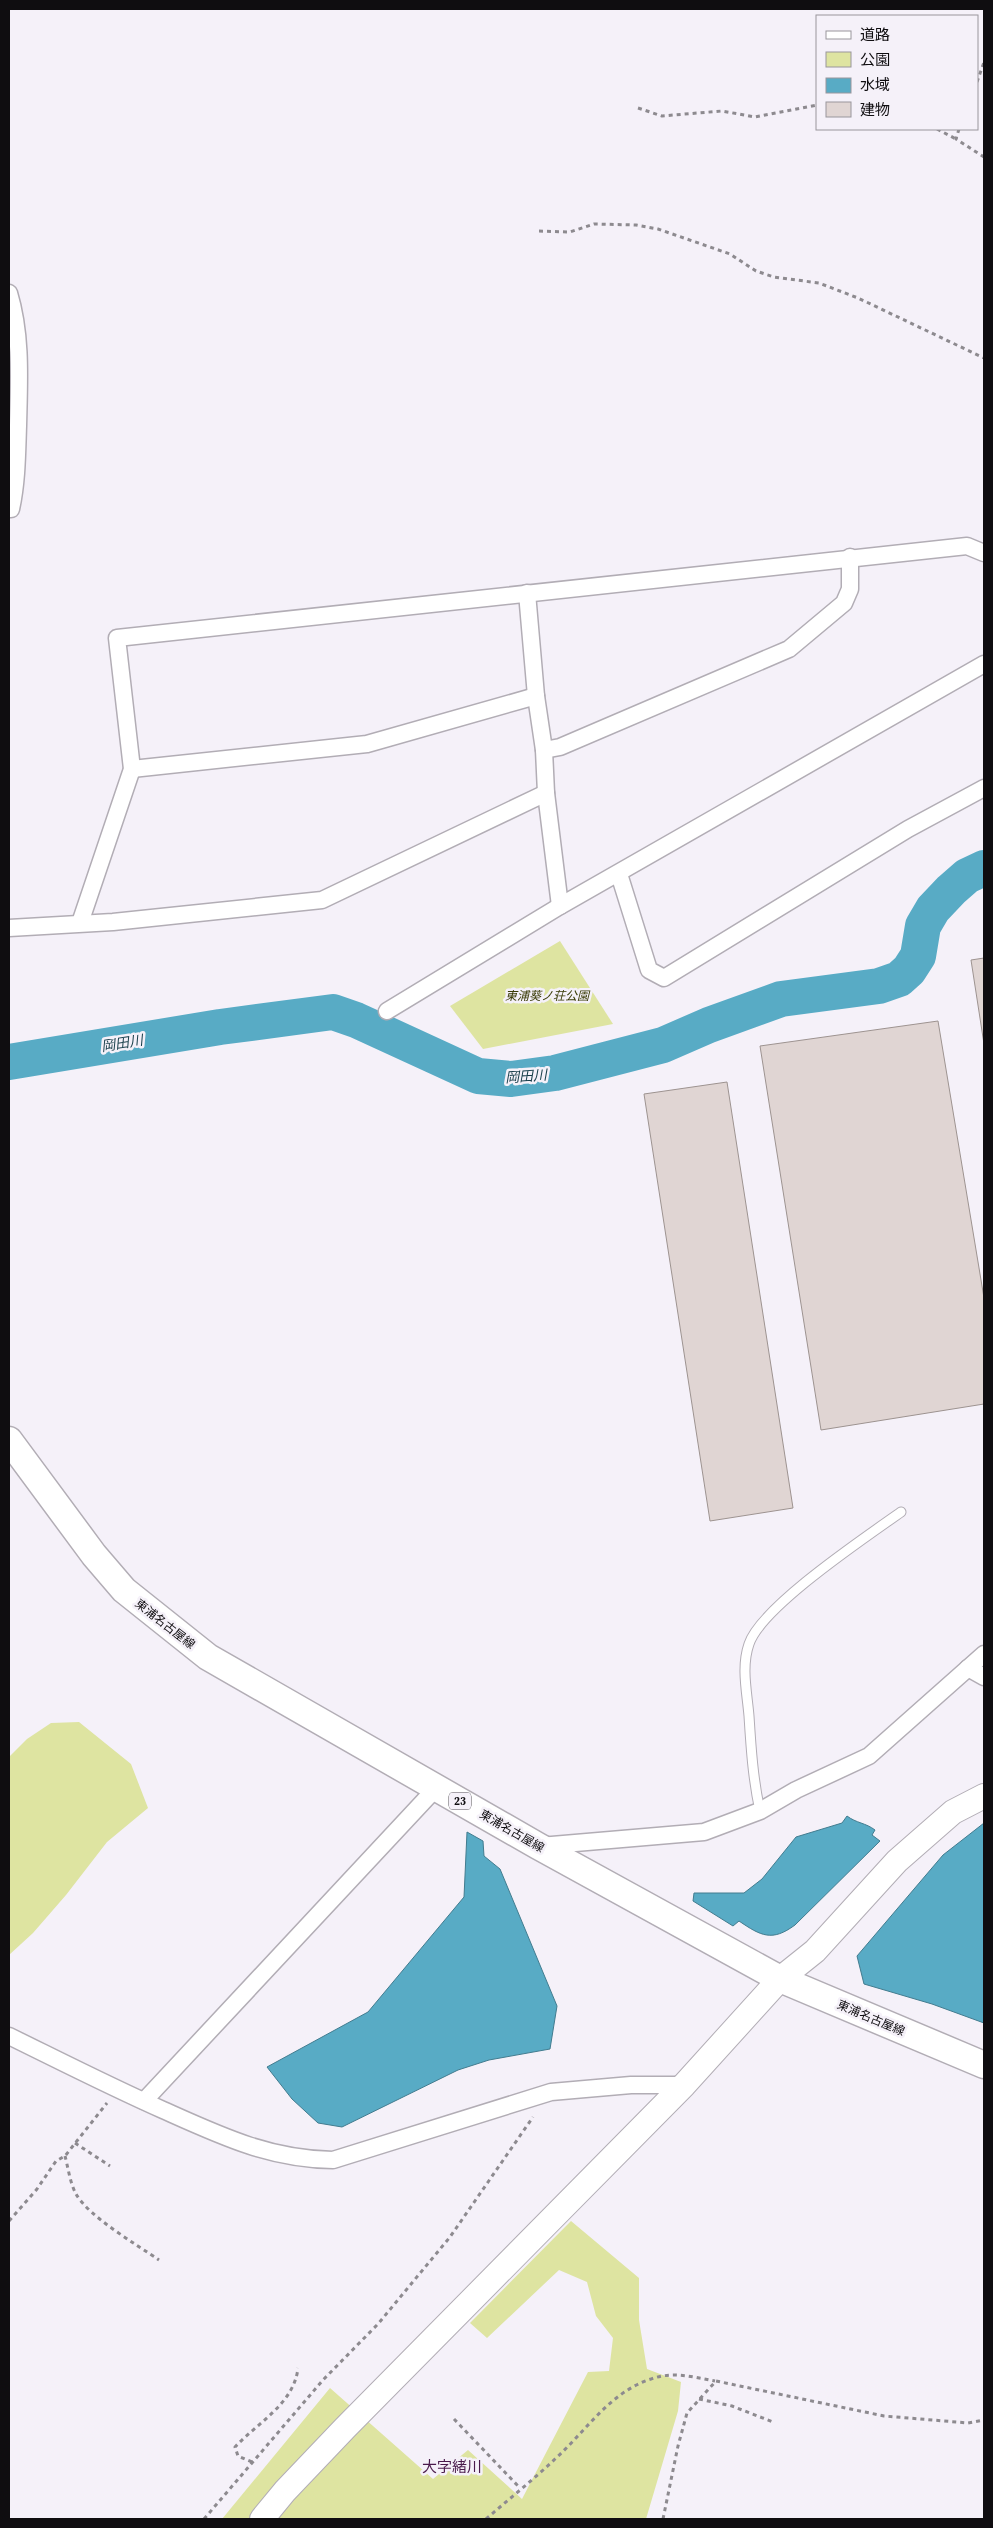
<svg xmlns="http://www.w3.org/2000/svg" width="993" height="2528" viewBox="0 0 993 2528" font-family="'Source Serif 4','Noto Sans JP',serif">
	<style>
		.green { fill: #dee4a1 }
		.water { fill: #58abc5; stroke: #427c8f }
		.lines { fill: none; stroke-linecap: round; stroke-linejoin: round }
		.river { stroke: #58abc5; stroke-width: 36 }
		.building { fill: #e0d5d3; stroke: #9d9390 }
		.lane-casing { stroke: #b2adb5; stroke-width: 11 }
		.street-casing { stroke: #b2adb5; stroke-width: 19 }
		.secondary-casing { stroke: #b2adb5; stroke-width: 26 }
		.primary-casing { stroke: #b2adb5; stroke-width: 29 }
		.path { stroke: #8d8a8f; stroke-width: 3; stroke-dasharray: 4 4; stroke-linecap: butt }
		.lane { stroke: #fff; stroke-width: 9 }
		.street { stroke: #fff; stroke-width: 16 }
		.secondary { stroke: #fff; stroke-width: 24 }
		.primary { stroke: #fff; stroke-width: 26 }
		.labels { text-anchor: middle; stroke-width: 5; stroke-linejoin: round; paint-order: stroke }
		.shield { fill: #f5f1f9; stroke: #545156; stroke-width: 1 }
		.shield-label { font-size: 11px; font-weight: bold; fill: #0f0d10 }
		.park-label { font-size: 12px; font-style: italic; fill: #393b06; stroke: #f5f1f9 }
		.street-label { font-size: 12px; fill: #0f0d10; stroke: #f5f1f9 }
		.water-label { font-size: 14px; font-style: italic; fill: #173d49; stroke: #f5f1f9 }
		.quarter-label { font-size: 15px; fill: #4a1b4c; stroke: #f5f1f9 }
	</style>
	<rect width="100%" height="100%" fill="#f5f1f9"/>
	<g class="green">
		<path d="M 560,941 L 613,1024 L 483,1049 L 450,1006 Z"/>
		<path d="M 79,1722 L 131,1764 L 148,1808 L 107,1842 L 66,1895 L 33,1933 L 9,1955 L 9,1757 L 27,1739 L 51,1723 Z"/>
		<path d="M 571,2221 L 639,2278 L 639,2320 L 647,2369 L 681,2382 L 678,2411 L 646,2519 L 222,2519 L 330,2388 L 433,2479 L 468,2450 L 522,2499 L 588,2372 L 609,2371 L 613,2338 L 596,2316 L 587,2282 L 559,2270 L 487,2338 L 470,2323 Z"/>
	</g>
	<g class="water">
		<path d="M 847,1816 C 856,1823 866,1823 875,1830 L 872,1835 L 880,1841 L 795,1925 C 772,1942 761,1936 739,1921 L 733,1926 L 693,1901 L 694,1893 L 744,1893 L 762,1879 L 796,1837 L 842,1823 Z"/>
		<path d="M 984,1823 L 984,2023 L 932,2004 L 864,1984 L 857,1956 L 943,1855 Z"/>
		<path d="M 467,1832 L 483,1841 L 484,1856 L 500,1869 L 557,2006 L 550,2049 L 489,2060 L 458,2070 L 342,2127 L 318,2123 L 292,2099 L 267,2067 L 368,2012 L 464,1897 Z"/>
	</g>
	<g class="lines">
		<path class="river" d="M 9,1062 L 220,1027 L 333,1012 L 356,1020 L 478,1076 L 511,1079 L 555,1073 L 663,1045 L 709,1025 L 781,999 L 879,986 L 899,979 L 909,970 L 918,956 L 923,926 L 933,909 L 951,890 L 967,876 L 984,868"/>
	</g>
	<g class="building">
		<path d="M 984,958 L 984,1044 L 971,960 Z"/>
		<path d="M 938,1021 L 984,1298 L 984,1404 L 821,1430 L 760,1046 Z"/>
		<path d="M 727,1082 L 793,1508 L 710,1521 L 644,1094 Z"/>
	</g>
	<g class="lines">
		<defs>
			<path id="lane" d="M 760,1811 C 753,1779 751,1748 749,1716 C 747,1692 741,1667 749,1644 C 761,1607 866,1537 901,1512"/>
			<g id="street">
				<path d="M 9,293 C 22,336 19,382 18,426 C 17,454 17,482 11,509 L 9,509"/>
				<path d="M 527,593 L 536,696 L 544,750 L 546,793 L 560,906"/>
				<path d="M 544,750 L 560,747 L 789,649 L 844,603 L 850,589 L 850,557"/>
				<path d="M 132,769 L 367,744 L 536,696"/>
				<path d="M 619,874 L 649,970 L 664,978 L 908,829 L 984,788"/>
				<path d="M 80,923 L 132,769 L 117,638 L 967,546 L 984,553"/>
				<path d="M 9,928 L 113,922 L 322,900 L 546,793"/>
				<path d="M 387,1011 L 560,906 L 984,664"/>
				<path d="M 968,1668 L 984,1677"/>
				<path d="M 540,1846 L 704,1832 L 760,1811 L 796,1790 L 869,1756 L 984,1654"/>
				<path d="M 9,2036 C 60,2061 111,2087 163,2110 C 221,2136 269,2159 333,2160 L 551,2092 L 631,2085 L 684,2085"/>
				<path d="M 144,2101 L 437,1787"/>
			</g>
			<path id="secondary" d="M 262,2519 L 285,2491 L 345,2428 L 684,2085 L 780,1979 L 815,1951 L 897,1861 L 953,1812 L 984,1796"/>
			<path id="primary" d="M 9,1440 L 94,1555 L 124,1590 L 208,1657 L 538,1846 L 780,1979 L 984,2065"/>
		</defs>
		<use href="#lane" class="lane-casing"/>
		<use href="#street" class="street-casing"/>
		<use href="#secondary" class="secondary-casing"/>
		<use href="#primary" class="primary-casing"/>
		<g class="path">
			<path d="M 977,82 L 984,62"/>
			<path d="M 638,108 L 662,116 L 722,111 L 755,117 L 817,105"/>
			<path d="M 937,129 L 956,139"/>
			<path d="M 959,129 L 956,139 L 984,157"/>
			<path d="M 539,231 L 570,232 L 594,224 L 636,225 L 658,229 L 730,254 L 756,271 L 774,277 L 819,283 L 858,298 L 984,358"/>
			<path d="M 75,2143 L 110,2166"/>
			<path d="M 65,2156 C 68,2167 70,2183 76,2194 C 89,2217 136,2244 159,2260"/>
			<path d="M 9,2221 L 37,2189 L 56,2161 L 65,2156 L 107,2103"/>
			<path d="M 699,2399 L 732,2406 L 773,2422"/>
			<path d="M 454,2419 L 520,2488"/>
			<path d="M 252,2462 L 238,2456 L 235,2447 C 257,2423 294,2404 298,2368"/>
			<path d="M 204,2519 L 323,2380 L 378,2324 L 450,2237 L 533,2117"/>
			<path d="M 486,2519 C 509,2499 533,2480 555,2459 C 586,2431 610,2392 651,2379 C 673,2371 693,2377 715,2381"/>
			<path d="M 663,2519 L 678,2446 L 687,2413 L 716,2381 L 884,2416 L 968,2423 L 984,2420"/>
		</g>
		<use href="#lane" class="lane"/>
		<use href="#street" class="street"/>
		<use href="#secondary" class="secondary"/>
		<use href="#primary" class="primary"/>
	</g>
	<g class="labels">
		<rect class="shield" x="449" y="1792.5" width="22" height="17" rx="4"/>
		<g class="shield-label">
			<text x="460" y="1805">23</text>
		</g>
		<g class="park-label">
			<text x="547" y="1000">東浦葵ノ荘公園</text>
		</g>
		<g class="street-label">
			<text transform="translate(165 1624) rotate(38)" y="4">東浦名古屋線</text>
			<text transform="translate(512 1831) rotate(30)" y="4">東浦名古屋線</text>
			<text transform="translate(871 2018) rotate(23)" y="4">東浦名古屋線</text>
		</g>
		<g class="water-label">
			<text transform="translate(122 1043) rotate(-9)" y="5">岡田川</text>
			<text transform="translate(526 1076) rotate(-4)" y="5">岡田川</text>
		</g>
		<g class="quarter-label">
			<text x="452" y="2472">大字緒川</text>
		</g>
	</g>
	<rect width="993" height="2528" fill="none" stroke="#0f0d10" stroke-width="20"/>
	<rect x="816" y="15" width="162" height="115" fill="#f5f1f9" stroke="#99969c"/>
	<rect x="826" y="31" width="25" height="8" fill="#ffffff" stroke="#99969c"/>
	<text x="860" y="40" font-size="15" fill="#0f0d10">道路</text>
	<rect x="826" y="52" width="25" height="15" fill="#dee4a1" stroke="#99969c"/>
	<text x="860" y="65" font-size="15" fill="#0f0d10">公園</text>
	<rect x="826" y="78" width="25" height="15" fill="#58abc5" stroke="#99969c"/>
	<text x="860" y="90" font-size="15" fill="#0f0d10">水域</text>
	<rect x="826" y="102" width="25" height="15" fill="#e0d5d3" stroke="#99969c"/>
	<text x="860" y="115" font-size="15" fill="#0f0d10">建物</text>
</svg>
